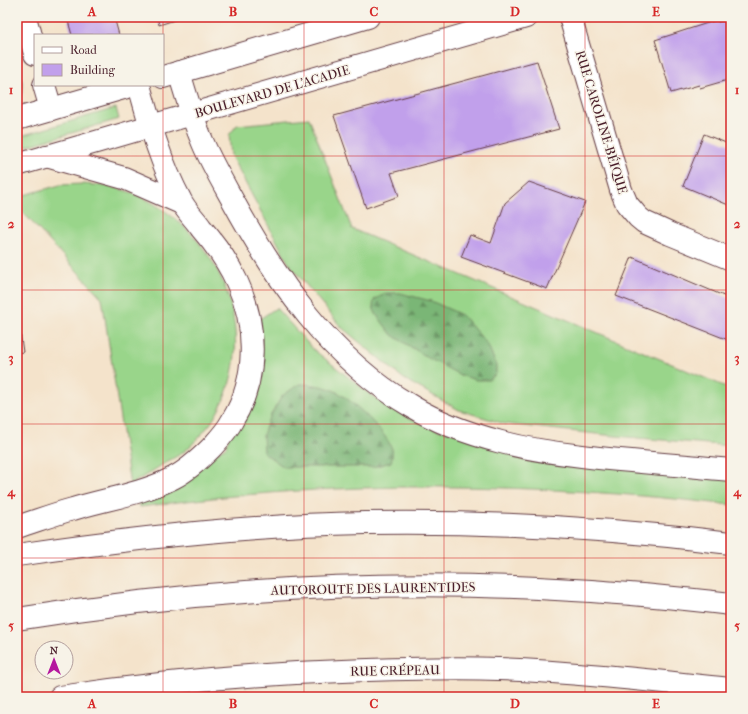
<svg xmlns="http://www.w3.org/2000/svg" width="748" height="714" viewBox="0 0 748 714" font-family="'IM FELL French Canon',serif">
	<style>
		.grass { fill: #99d58a; stroke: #727a5a }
		.forest { fill: url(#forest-firs); stroke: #626a50 }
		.park { fill: url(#park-crowns); stroke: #727a5a }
		.building { fill: #c1a0eb }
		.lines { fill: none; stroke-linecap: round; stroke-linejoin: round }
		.minor-casing { stroke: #643c43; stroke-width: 24 }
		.major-casing { stroke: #643c43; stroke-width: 24 }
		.highway-casing { stroke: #643c43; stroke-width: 24 }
		.minor { stroke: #fff; stroke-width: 22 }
		.major { stroke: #fff; stroke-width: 22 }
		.highway { stroke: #fff; stroke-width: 22 }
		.grid { fill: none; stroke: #d62828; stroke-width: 1; stroke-opacity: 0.55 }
		.labels { text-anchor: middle; stroke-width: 3; stroke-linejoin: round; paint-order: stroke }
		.street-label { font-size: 13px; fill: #4a1f2b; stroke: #f7f3e8 }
		.neatline { fill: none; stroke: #d62828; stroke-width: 1.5 }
		.grid-label { font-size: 13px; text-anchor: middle; font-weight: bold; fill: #d62828 }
	</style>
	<defs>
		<pattern id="forest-firs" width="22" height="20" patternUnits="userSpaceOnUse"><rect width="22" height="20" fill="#7ab676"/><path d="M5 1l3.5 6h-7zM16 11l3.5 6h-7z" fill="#669361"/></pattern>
		<pattern id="park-crowns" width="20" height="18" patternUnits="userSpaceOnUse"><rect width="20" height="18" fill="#99d58a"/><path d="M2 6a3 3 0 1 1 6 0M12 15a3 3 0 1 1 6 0" fill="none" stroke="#85b677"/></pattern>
	</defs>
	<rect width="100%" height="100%" fill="#f7f3e8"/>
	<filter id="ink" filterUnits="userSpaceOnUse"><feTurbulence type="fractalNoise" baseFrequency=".025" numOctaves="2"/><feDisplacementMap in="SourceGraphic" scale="8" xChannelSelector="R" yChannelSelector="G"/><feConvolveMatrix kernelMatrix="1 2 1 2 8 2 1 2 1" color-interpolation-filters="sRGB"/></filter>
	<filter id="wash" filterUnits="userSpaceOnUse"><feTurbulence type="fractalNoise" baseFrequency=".012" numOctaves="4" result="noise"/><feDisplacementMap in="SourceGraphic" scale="16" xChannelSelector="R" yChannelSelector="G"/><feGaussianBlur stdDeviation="0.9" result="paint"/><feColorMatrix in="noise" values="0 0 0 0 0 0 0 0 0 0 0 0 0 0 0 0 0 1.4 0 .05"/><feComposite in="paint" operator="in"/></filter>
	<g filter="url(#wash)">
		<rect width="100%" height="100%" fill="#f4e3cb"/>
		<g class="grass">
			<path d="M 116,108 L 119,119 L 17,149 L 17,137 Z"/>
			<path d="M 309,118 L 352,229 L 731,389 L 731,446 L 615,436 L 505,424 L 459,410 L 404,379 L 341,327 L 289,264 L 231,156 L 229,135 L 237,125 Z"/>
			<path d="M 82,184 C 100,185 118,187 135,194 C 223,233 266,339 211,423 C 208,427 204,431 201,435 C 196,440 192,445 186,450 C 181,454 174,458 168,461 C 156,469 143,477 130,485 L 102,298 L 17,206 L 17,197 L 60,185 Z"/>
			<path d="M 276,308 L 314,350 L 376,399 L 407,417 L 438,430 L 731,477 L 731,505 C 535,482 336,479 140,507 L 139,499 L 226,447 L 258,320 Z"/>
		</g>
		<g class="forest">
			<path d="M 386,293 L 400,293 L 431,301 L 462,315 L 488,345 L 496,365 L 496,374 L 489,380 L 476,380 L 460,375 L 430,359 L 392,335 L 376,314 L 373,307 L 374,300 Z"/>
			<path d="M 299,384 C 312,384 327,386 339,393 C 355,403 386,432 392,449 C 393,453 392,458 391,462 L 373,467 L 284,467 L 264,453 L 263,435 L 268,420 L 282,396 Z"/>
		</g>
		<path class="park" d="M 17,66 C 20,76 28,91 17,98 Z"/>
		<g id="blocks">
			<g class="building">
				<path d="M 68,17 L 114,17 L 119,35 L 72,35 L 68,21 L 70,22 Z"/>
				<path d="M 157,17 L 184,17 L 159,25 Z"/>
				<path d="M 731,18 L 731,79 L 700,88 L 699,85 L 671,93 L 655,40 L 717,20 L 718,22 Z"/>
				<path d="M 537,61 L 559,129 L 391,173 L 399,196 L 366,208 L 334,116 Z"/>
				<path d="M 704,134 L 731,145 L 731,206 L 683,186 Z"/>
				<path d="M 529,182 L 585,202 L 547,289 L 461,257 L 470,235 L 491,243 L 505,203 Z"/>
				<path d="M 632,257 L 731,299 L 731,341 L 616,296 Z"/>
				<path d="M 18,318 L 23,352 L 17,353 L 17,319 Z"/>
			</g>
		</g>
	</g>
	<g filter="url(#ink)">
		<use href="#blocks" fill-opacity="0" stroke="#643c43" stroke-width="1"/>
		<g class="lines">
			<defs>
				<g id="minor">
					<path d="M 25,17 L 35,54"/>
					<path d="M 570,17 L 621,190 L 627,204 L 638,217 L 644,222 L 670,234 L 731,259"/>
					<path d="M 44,85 L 51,109"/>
					<path d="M 60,697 C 154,683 248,674 343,671 C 395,669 447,667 498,669 C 576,672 654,681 731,689"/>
				</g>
				<g id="major">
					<path d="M 163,77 L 368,17"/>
					<path d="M 17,119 L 134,85"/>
					<path d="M 17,165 L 526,17"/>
				</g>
				<g id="highway">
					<path d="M 179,72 C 186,96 193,120 203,143 C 211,162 222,181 232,199 C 276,280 330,359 411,406 C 439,423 470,434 501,442 C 528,449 555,453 582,456 C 632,462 681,465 731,470"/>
					<path d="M 46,156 L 124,178 L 181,203"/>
					<path d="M 17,527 C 36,521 54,514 73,509 C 106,499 141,494 173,478 C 187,471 200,459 211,448 C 219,439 227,431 232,421 C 258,379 257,325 237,282 C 228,262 215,244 201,228 C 195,219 186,211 181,201 C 161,164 150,125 139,85"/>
					<path d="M 17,555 C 132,538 248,525 365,523 C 487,521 609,528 731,543"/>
					<path d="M 17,619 C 200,589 388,578 573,590 C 626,593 679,598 731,604"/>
				</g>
			</defs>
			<use href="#minor" class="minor-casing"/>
			<use href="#major" class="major-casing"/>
			<use href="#highway" class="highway-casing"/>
			<use href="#minor" class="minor"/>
			<use href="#major" class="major"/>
			<use href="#highway" class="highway"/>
		</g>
	</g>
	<path class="grid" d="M 163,17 L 163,35M 304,17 L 304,697M 444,17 L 444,697M 585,17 L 585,697M 163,85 L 163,697M 17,156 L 731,156M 17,290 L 731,290M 17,424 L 731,424M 17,558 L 731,558"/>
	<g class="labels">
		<g class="street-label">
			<text transform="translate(272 91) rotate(-16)" y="5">BOULEVARD DE L'ACADIE</text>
			<text transform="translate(602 122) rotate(73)" y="5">RUE CAROLINE-BÉIQUE</text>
			<text transform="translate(373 588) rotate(-1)" y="5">AUTOROUTE DES LAURENTIDES</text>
			<text transform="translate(395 670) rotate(-1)" y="5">RUE CRÉPEAU</text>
		</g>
	</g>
	<rect width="748" height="714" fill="none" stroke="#f7f3e8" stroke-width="44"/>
	<rect x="34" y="34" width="130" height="52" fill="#f7f3e8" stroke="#b29e9c"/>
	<rect x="42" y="47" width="20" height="6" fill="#ffffff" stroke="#b29e9c"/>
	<text x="70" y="54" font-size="12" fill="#4a1f2b">Road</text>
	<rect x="42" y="64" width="20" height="12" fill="#c1a0eb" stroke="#b29e9c"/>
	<text x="70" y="74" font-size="12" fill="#4a1f2b">Building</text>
	<g transform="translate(54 660)"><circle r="19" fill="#f7f3e8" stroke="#b29e9c"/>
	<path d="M0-3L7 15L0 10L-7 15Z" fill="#b5179e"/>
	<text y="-6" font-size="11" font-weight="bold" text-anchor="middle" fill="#4a1f2b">N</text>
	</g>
	<rect x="22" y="22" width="704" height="670" class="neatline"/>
	<g class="grid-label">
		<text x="92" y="16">A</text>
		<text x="233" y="16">B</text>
		<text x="374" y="16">C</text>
		<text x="515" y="16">D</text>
		<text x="656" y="16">E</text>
		<text x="11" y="94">1</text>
		<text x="737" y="94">1</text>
		<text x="11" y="228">2</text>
		<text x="737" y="228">2</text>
		<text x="11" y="362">3</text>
		<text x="737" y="362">3</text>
		<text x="11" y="496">4</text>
		<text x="737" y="496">4</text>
		<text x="11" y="630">5</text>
		<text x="737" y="630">5</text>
		<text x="92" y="708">A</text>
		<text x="233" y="708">B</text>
		<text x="374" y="708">C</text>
		<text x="515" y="708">D</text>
		<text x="656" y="708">E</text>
	</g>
</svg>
